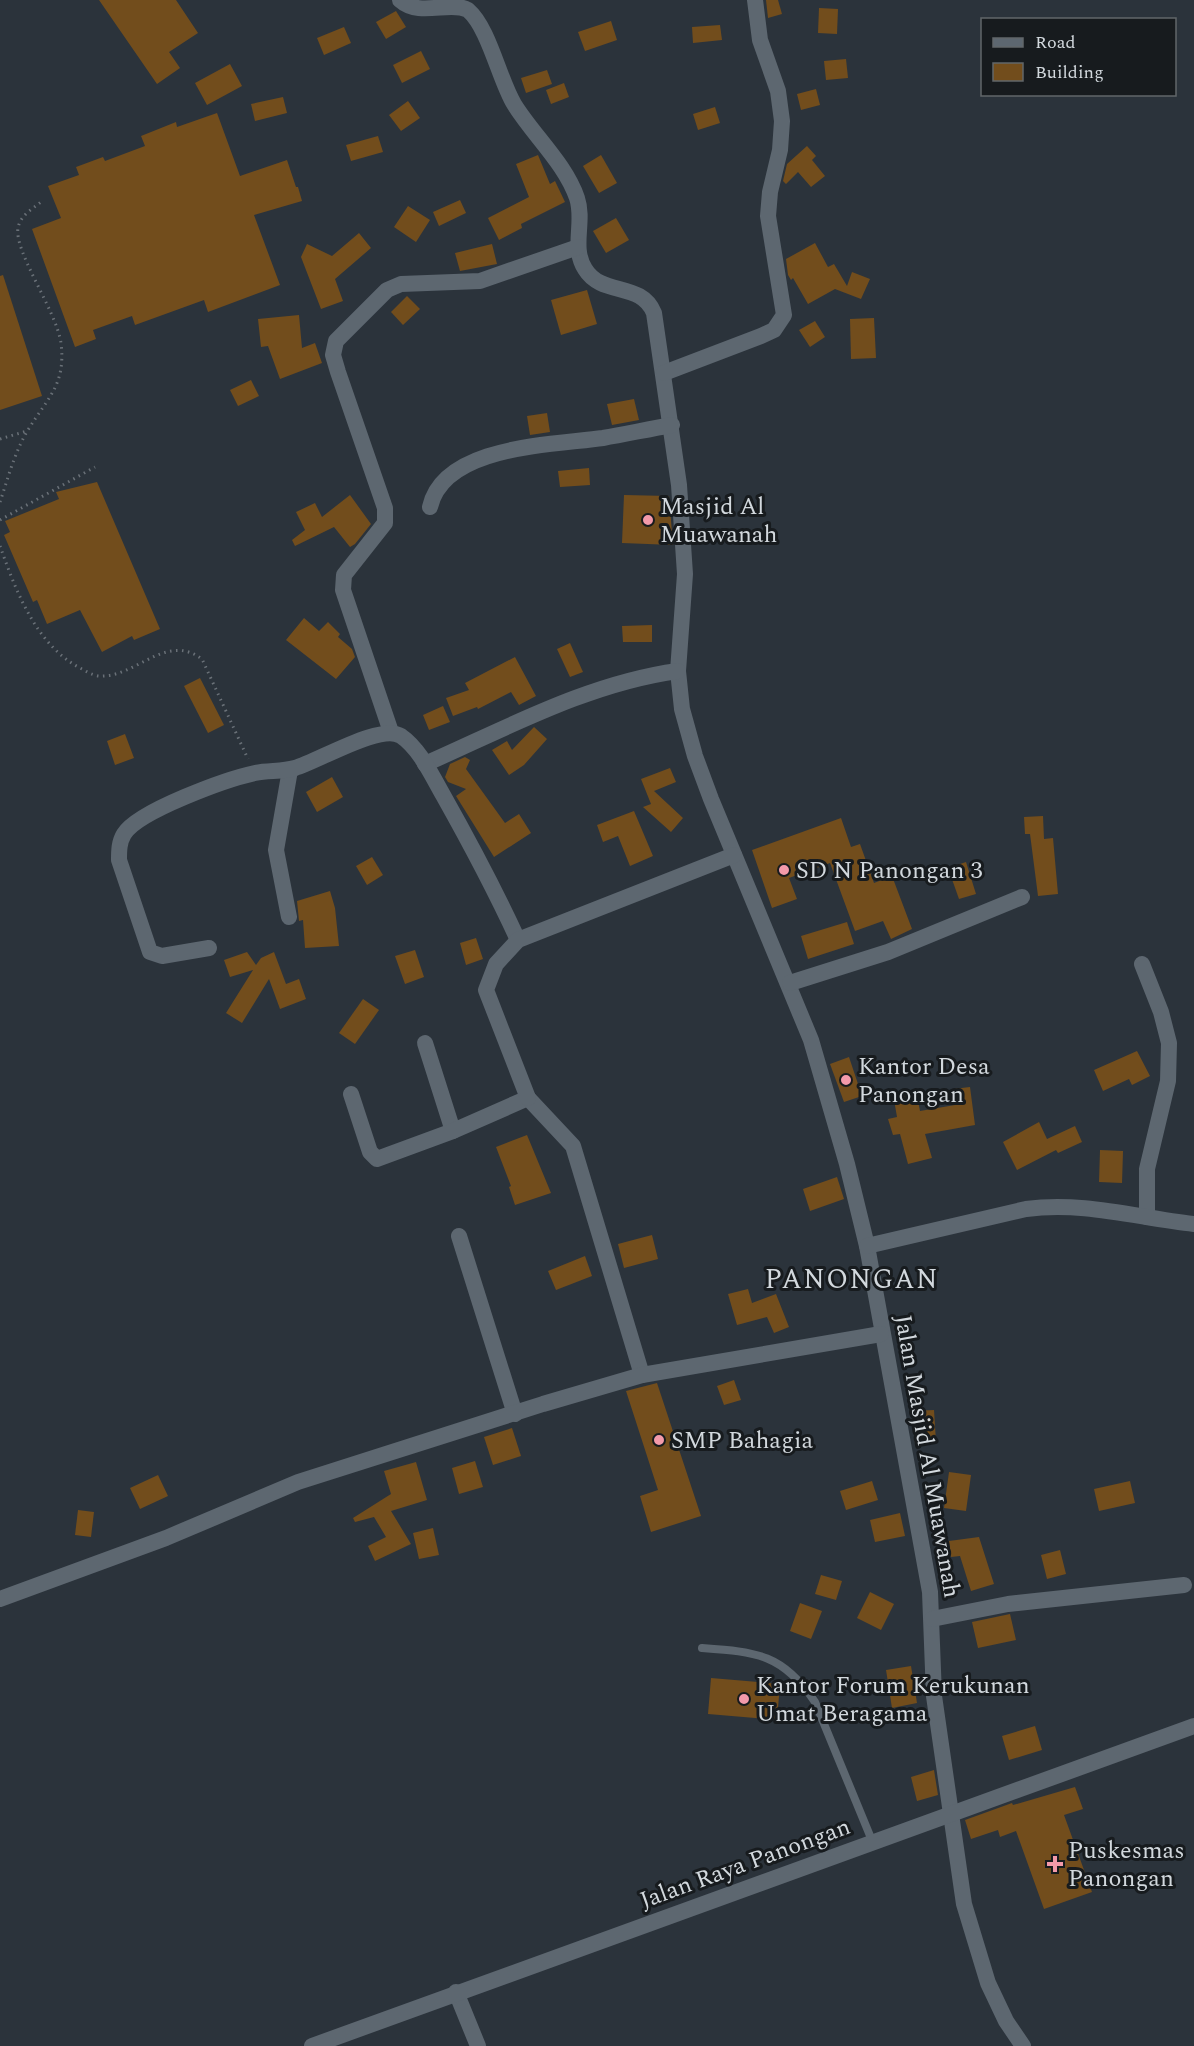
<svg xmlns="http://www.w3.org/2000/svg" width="1194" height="2046" viewBox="0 0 1194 2046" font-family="Spectral,serif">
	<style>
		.building { fill: #724d1c }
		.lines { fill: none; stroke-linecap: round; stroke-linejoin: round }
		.path { stroke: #6a7178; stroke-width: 3; stroke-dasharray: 1.5 4.5; stroke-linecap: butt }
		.service { stroke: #5d6770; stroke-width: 8 }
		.minor { stroke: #5d6770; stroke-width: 16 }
		.secondary { stroke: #5d6770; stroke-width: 16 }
		.poi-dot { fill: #f39aaa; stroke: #171b1e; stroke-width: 2 }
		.labels { text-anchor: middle; stroke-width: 6; stroke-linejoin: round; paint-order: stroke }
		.poi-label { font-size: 24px; fill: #d2d8dd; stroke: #171b1e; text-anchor: start }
		.street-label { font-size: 24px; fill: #d2d8dd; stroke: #171b1e }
		.quarter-label { font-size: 27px; letter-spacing: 1.5px; fill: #d2d8dd; stroke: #171b1e }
	</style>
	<rect width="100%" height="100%" fill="#2b333b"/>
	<g class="building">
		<path d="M 99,0 L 176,0 L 198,33 L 169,52 L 180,68 L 157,84 Z"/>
		<path d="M 766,0 L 778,0 L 782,14 L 768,18 Z"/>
		<path d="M 819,8 L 838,9 L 837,34 L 818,33 Z"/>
		<path d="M 396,11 L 406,27 L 386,39 L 376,22 Z"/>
		<path d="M 611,21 L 617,40 L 585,51 L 578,32 Z"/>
		<path d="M 720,25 L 722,40 L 693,43 L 692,27 Z"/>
		<path d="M 344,27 L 351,43 L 324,55 L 317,38 Z"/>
		<path d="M 421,51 L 430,69 L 402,83 L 393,65 Z"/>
		<path d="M 846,59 L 848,78 L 826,80 L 824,61 Z"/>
		<path d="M 230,64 L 242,86 L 207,105 L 195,83 Z"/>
		<path d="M 547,70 L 552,84 L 526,93 L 521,78 Z"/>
		<path d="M 564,83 L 569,97 L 551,104 L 546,90 Z"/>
		<path d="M 816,89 L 820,105 L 801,110 L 797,94 Z"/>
		<path d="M 283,97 L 287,113 L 255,121 L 251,104 Z"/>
		<path d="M 408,101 L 420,118 L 401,131 L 389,115 Z"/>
		<path d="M 715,107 L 720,123 L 698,130 L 693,114 Z"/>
		<path d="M 217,113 L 240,176 L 287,160 L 296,187 L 298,187 L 302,201 L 254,215 L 280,285 L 208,312 L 204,300 L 135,325 L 132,316 L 93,330 L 96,339 L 75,347 L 32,229 L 61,218 L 48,186 L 79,175 L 76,167 L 103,157 L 105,161 L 145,146 L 141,136 L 176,122 L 177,127 Z"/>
		<path d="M 378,136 L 383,152 L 351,161 L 346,145 Z"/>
		<path d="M 807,146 L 816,156 L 812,160 L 825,176 L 811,187 L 798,172 L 786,184 L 783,181 L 787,164 Z"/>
		<path d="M 538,155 L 550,184 L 555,181 L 565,202 L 521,224 L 522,228 L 499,240 L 488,218 L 529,197 L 516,164 Z"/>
		<path d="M 601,155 L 617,183 L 599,193 L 583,166 Z"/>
		<path d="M 460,200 L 466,213 L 439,226 L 433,212 Z"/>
		<path d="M 408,206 L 430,220 L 416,242 L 394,227 Z"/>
		<path d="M 616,218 L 629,240 L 606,253 L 593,231 Z"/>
		<path d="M 359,233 L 371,248 L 335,279 L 343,301 L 321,309 L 301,257 L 307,244 L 332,256 Z"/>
		<path d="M 815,243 L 828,267 L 834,264 L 847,286 L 852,272 L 870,279 L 861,299 L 835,289 L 808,304 L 793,278 L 791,280 L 788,275 L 786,259 Z"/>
		<path d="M 492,244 L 497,264 L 460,271 L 455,253 Z"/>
		<path d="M 3,275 L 42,396 L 0,410 L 0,276 Z"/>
		<path d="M 587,290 L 597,324 L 561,335 L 551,300 Z"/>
		<path d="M 407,296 L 420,309 L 403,325 L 391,312 Z"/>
		<path d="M 299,315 L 302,348 L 315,343 L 322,363 L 280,379 L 268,346 L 261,347 L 258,319 Z"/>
		<path d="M 874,318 L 876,358 L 851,359 L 850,319 Z"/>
		<path d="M 815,321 L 825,337 L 810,347 L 799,330 Z"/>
		<path d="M 251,380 L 259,396 L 238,406 L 230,390 Z"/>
		<path d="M 634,399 L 639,420 L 612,425 L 607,404 Z"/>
		<path d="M 547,413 L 550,432 L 530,435 L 527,416 Z"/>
		<path d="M 589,468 L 590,485 L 560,487 L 558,471 Z"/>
		<path d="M 97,482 L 160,629 L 134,640 L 132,636 L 102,652 L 80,610 L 47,624 L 37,600 L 33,602 L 4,535 L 10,532 L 5,521 L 59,499 L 56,492 Z"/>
		<path d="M 350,495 L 371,524 L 355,544 L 350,547 L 334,527 L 295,546 L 292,540 L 305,530 L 296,512 L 315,503 L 322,517 Z"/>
		<path d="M 624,495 L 669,496 L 673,545 L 622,543 Z"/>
		<path d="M 304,618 L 319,631 L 328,622 L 340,634 L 338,637 L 352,649 L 355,657 L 336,679 L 286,640 Z"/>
		<path d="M 652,625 L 652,642 L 623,642 L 622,626 Z"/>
		<path d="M 570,643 L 583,672 L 570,677 L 557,649 Z"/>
		<path d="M 515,657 L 536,696 L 519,705 L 511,692 L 478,709 L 477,707 L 453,716 L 446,698 L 469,690 L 465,683 Z"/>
		<path d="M 200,678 L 224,725 L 208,733 L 184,686 Z"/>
		<path d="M 443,706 L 450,722 L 429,730 L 423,715 Z"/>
		<path d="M 534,727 L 547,739 L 524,765 L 509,775 L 492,750 L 507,741 L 512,750 Z"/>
		<path d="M 125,734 L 134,758 L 115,765 L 107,741 Z"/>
		<path d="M 465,757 L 470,760 L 466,769 L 505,823 L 519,814 L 531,833 L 494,857 L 456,796 L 466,789 L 448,782 L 445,777 L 450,764 Z"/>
		<path d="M 670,768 L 676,782 L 654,791 L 683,818 L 671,832 L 643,807 L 651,804 L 641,779 Z"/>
		<path d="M 332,777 L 343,797 L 317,812 L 306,792 Z"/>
		<path d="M 634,811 L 653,856 L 630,866 L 618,836 L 603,842 L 597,825 Z"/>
		<path d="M 1043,816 L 1044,839 L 1053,838 L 1058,894 L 1038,896 L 1030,834 L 1025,834 L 1024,817 Z"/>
		<path d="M 841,818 L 851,847 L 860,844 L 874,883 L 892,876 L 912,929 L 891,939 L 883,921 L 855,931 L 830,863 L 789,878 L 797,899 L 772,908 L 752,850 Z"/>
		<path d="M 372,857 L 383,875 L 367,885 L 356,866 Z"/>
		<path d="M 966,862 L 976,894 L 959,899 L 948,868 Z"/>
		<path d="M 330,891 L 335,908 L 339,946 L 305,948 L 303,920 L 299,921 L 297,901 Z"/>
		<path d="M 847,922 L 854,944 L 808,959 L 801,936 Z"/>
		<path d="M 476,938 L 483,959 L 466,965 L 460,943 Z"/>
		<path d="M 415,950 L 424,977 L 405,984 L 395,956 Z"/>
		<path d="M 247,952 L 256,965 L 261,958 L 274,952 L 286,984 L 299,979 L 306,999 L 280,1009 L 269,979 L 242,1023 L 226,1013 L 253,970 L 230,977 L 224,960 Z"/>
		<path d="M 363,999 L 379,1010 L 355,1044 L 339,1033 Z"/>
		<path d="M 1137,1051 L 1150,1076 L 1132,1085 L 1129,1079 L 1103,1091 L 1094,1070 Z"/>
		<path d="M 849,1057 L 862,1096 L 844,1102 L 830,1064 Z"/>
		<path d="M 970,1087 L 975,1125 L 925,1134 L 932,1158 L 908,1164 L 900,1134 L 893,1135 L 888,1119 L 897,1117 L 893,1094 L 916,1090 L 920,1111 L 955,1105 L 953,1089 Z"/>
		<path d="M 1039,1122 L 1047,1139 L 1075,1126 L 1082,1142 L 1058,1153 L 1056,1150 L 1017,1170 L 1003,1142 Z"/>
		<path d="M 527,1135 L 551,1193 L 515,1205 L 509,1187 L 511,1186 L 496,1147 Z"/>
		<path d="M 1100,1150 L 1123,1151 L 1122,1183 L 1099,1182 Z"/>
		<path d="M 837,1177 L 844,1199 L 810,1211 L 803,1189 Z"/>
		<path d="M 652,1235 L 658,1259 L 624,1268 L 618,1244 Z"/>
		<path d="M 585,1256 L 592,1276 L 556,1290 L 548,1271 Z"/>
		<path d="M 748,1289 L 752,1303 L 776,1294 L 789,1327 L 774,1333 L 767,1317 L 737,1325 L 728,1294 Z"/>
		<path d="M 734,1380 L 741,1400 L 724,1405 L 717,1386 Z"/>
		<path d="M 657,1383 L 701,1516 L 651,1532 L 640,1496 L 658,1490 L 626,1391 Z"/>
		<path d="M 934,1410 L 936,1442 L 915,1443 L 913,1411 Z"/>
		<path d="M 512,1428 L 521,1456 L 493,1465 L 484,1437 Z"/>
		<path d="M 475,1461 L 483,1487 L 459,1494 L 452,1468 Z"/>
		<path d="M 416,1462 L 427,1500 L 391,1511 L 411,1544 L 375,1561 L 368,1546 L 386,1537 L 374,1517 L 355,1522 L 353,1518 L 391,1494 L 384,1471 Z"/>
		<path d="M 949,1472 L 971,1475 L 966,1511 L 944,1508 Z"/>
		<path d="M 158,1475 L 168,1496 L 140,1509 L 130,1488 Z"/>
		<path d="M 872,1481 L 878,1500 L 846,1510 L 840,1491 Z"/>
		<path d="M 1130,1481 L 1135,1503 L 1099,1511 L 1094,1489 Z"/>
		<path d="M 78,1510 L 94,1512 L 91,1537 L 75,1535 Z"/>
		<path d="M 900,1513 L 905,1536 L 875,1542 L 870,1520 Z"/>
		<path d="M 433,1528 L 439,1555 L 419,1559 L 413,1533 Z"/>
		<path d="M 979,1537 L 994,1584 L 971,1591 L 960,1556 L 951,1557 L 949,1541 Z"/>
		<path d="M 1060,1550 L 1066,1574 L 1047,1579 L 1041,1555 Z"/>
		<path d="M 821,1575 L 842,1581 L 836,1600 L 815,1594 Z"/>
		<path d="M 870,1592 L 894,1604 L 881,1630 L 857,1618 Z"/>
		<path d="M 800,1603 L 822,1611 L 811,1639 L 790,1631 Z"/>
		<path d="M 1010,1614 L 1016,1640 L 978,1648 L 972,1622 Z"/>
		<path d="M 911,1666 L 917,1703 L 892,1708 L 886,1670 Z"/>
		<path d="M 711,1678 L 780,1684 L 777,1720 L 708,1714 Z"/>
		<path d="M 1035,1726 L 1042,1750 L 1009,1760 L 1002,1736 Z"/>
		<path d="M 934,1770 L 938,1795 L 917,1801 L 911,1777 Z"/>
		<path d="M 1075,1787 L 1083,1809 L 1064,1815 L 1092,1892 L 1044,1909 L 1016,1831 L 1000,1837 L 998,1830 L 971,1839 L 965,1820 L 1012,1803 L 1013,1805 Z"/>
	</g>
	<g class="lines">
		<g class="path">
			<path d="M 0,439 L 27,431"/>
			<path d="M 0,502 C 8,478 15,451 28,430 C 48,397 66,385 61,343 C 56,310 14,252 18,228 C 20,216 32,209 41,202"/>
			<path d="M 0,520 L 95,467"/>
			<path d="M 0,546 C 16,591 36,646 82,669 C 89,673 96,677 104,676 C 139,674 167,633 202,659 L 248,759"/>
		</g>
		<path class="service" d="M 702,1648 C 757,1652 783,1654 815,1702 L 873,1843"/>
		<g class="minor">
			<path d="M 400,0 C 420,18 450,0 468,10 C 489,28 499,79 514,104 C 533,135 565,163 577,198 C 585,222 571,247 585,269 C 602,297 641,281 654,313 L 679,485 L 685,574 L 678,671 L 682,709 L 695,756 L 711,799 L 811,1040 L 847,1164 L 867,1246 L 930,1592 L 934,1696 L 964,1904 L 988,1983 L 1006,2021 L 1023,2046"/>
			<path d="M 664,373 L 761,336 L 774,330 L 784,315 L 768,216 L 770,192 L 780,150 L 782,121 L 778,91 L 760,40 L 755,0"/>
			<path d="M 430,507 C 444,445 554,445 603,438 C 626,434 649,429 672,425"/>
			<path d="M 391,732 L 343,590 L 344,575 L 385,523 L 385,508 L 338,372 L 333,355 L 336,341 L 387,290 L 401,284 L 480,281 L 578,247"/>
			<path d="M 425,764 C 507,728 589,683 678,671"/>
			<path d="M 289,917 L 276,850 L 290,770"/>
			<path d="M 209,948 L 162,956 L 150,952 L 119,860 C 119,851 119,842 124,834 C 138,811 227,779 255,773 C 268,770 282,772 295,768 C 319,761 381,723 401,736 C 420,749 432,776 443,795 C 470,843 495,890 518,940"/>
			<path d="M 1142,964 L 1161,1012 L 1169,1043 L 1168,1081 L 1147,1169 L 1147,1217"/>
			<path d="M 790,983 L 888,952 L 1022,897"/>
			<path d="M 425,1043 L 453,1131"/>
			<path d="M 351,1094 L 370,1152 L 377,1159 L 453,1131 L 528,1098 L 573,1146 L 642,1375"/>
			<path d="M 528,1098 L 486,990 L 496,964 L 518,940 L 734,855"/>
			<path d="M 459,1236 L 515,1414"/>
			<path d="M 867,1246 L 1026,1209 C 1083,1201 1138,1218 1194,1224"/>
			<path d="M 0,1599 L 166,1538 L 298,1482 L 543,1404 L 642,1375 L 881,1334"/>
			<path d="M 932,1619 L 1008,1604 L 1184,1585"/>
			<path d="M 456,1992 L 478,2046"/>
		</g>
		<path class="secondary" d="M 312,2046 L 1194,1726"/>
	</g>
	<g class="poi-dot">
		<circle cx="648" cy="520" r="6"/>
		<circle cx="784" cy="870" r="6"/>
		<circle cx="846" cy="1080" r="6"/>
		<circle cx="659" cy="1440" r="6"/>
		<circle cx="744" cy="1699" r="6"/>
		<path d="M1052 1855h6v6h6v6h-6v6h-6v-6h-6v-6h6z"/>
	</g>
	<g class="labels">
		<g class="poi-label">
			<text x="660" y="514">Masjid Al<tspan x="660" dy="28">Muawanah</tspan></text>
			<text x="796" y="878">SD N Panongan 3</text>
			<text x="858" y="1074">Kantor Desa<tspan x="858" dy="28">Panongan</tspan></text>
			<text x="671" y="1448">SMP Bahagia</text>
			<text x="756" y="1693">Kantor Forum Kerukunan<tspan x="756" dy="28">Umat Beragama</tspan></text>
			<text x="1068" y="1858">Puskesmas<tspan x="1068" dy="28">Panongan</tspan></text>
		</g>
		<g class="street-label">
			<text transform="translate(928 1456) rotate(80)" y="8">Jalan Masjid Al Muawanah</text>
			<text transform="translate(745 1863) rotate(-20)" y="8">Jalan Raya Panongan</text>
		</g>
		<g class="quarter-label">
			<text x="852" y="1288">PANONGAN</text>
		</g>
	</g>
	<rect x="981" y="18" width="195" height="78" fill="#171b1e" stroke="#62676a" stroke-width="1.5"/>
	<rect x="993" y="38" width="30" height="9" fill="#5d6770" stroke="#62676a" stroke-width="1.5"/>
	<text x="1035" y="48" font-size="18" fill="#d2d8dd">Road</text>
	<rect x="993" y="63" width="30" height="18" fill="#724d1c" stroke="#62676a" stroke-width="1.5"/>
	<text x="1035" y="78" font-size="18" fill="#d2d8dd">Building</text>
</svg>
